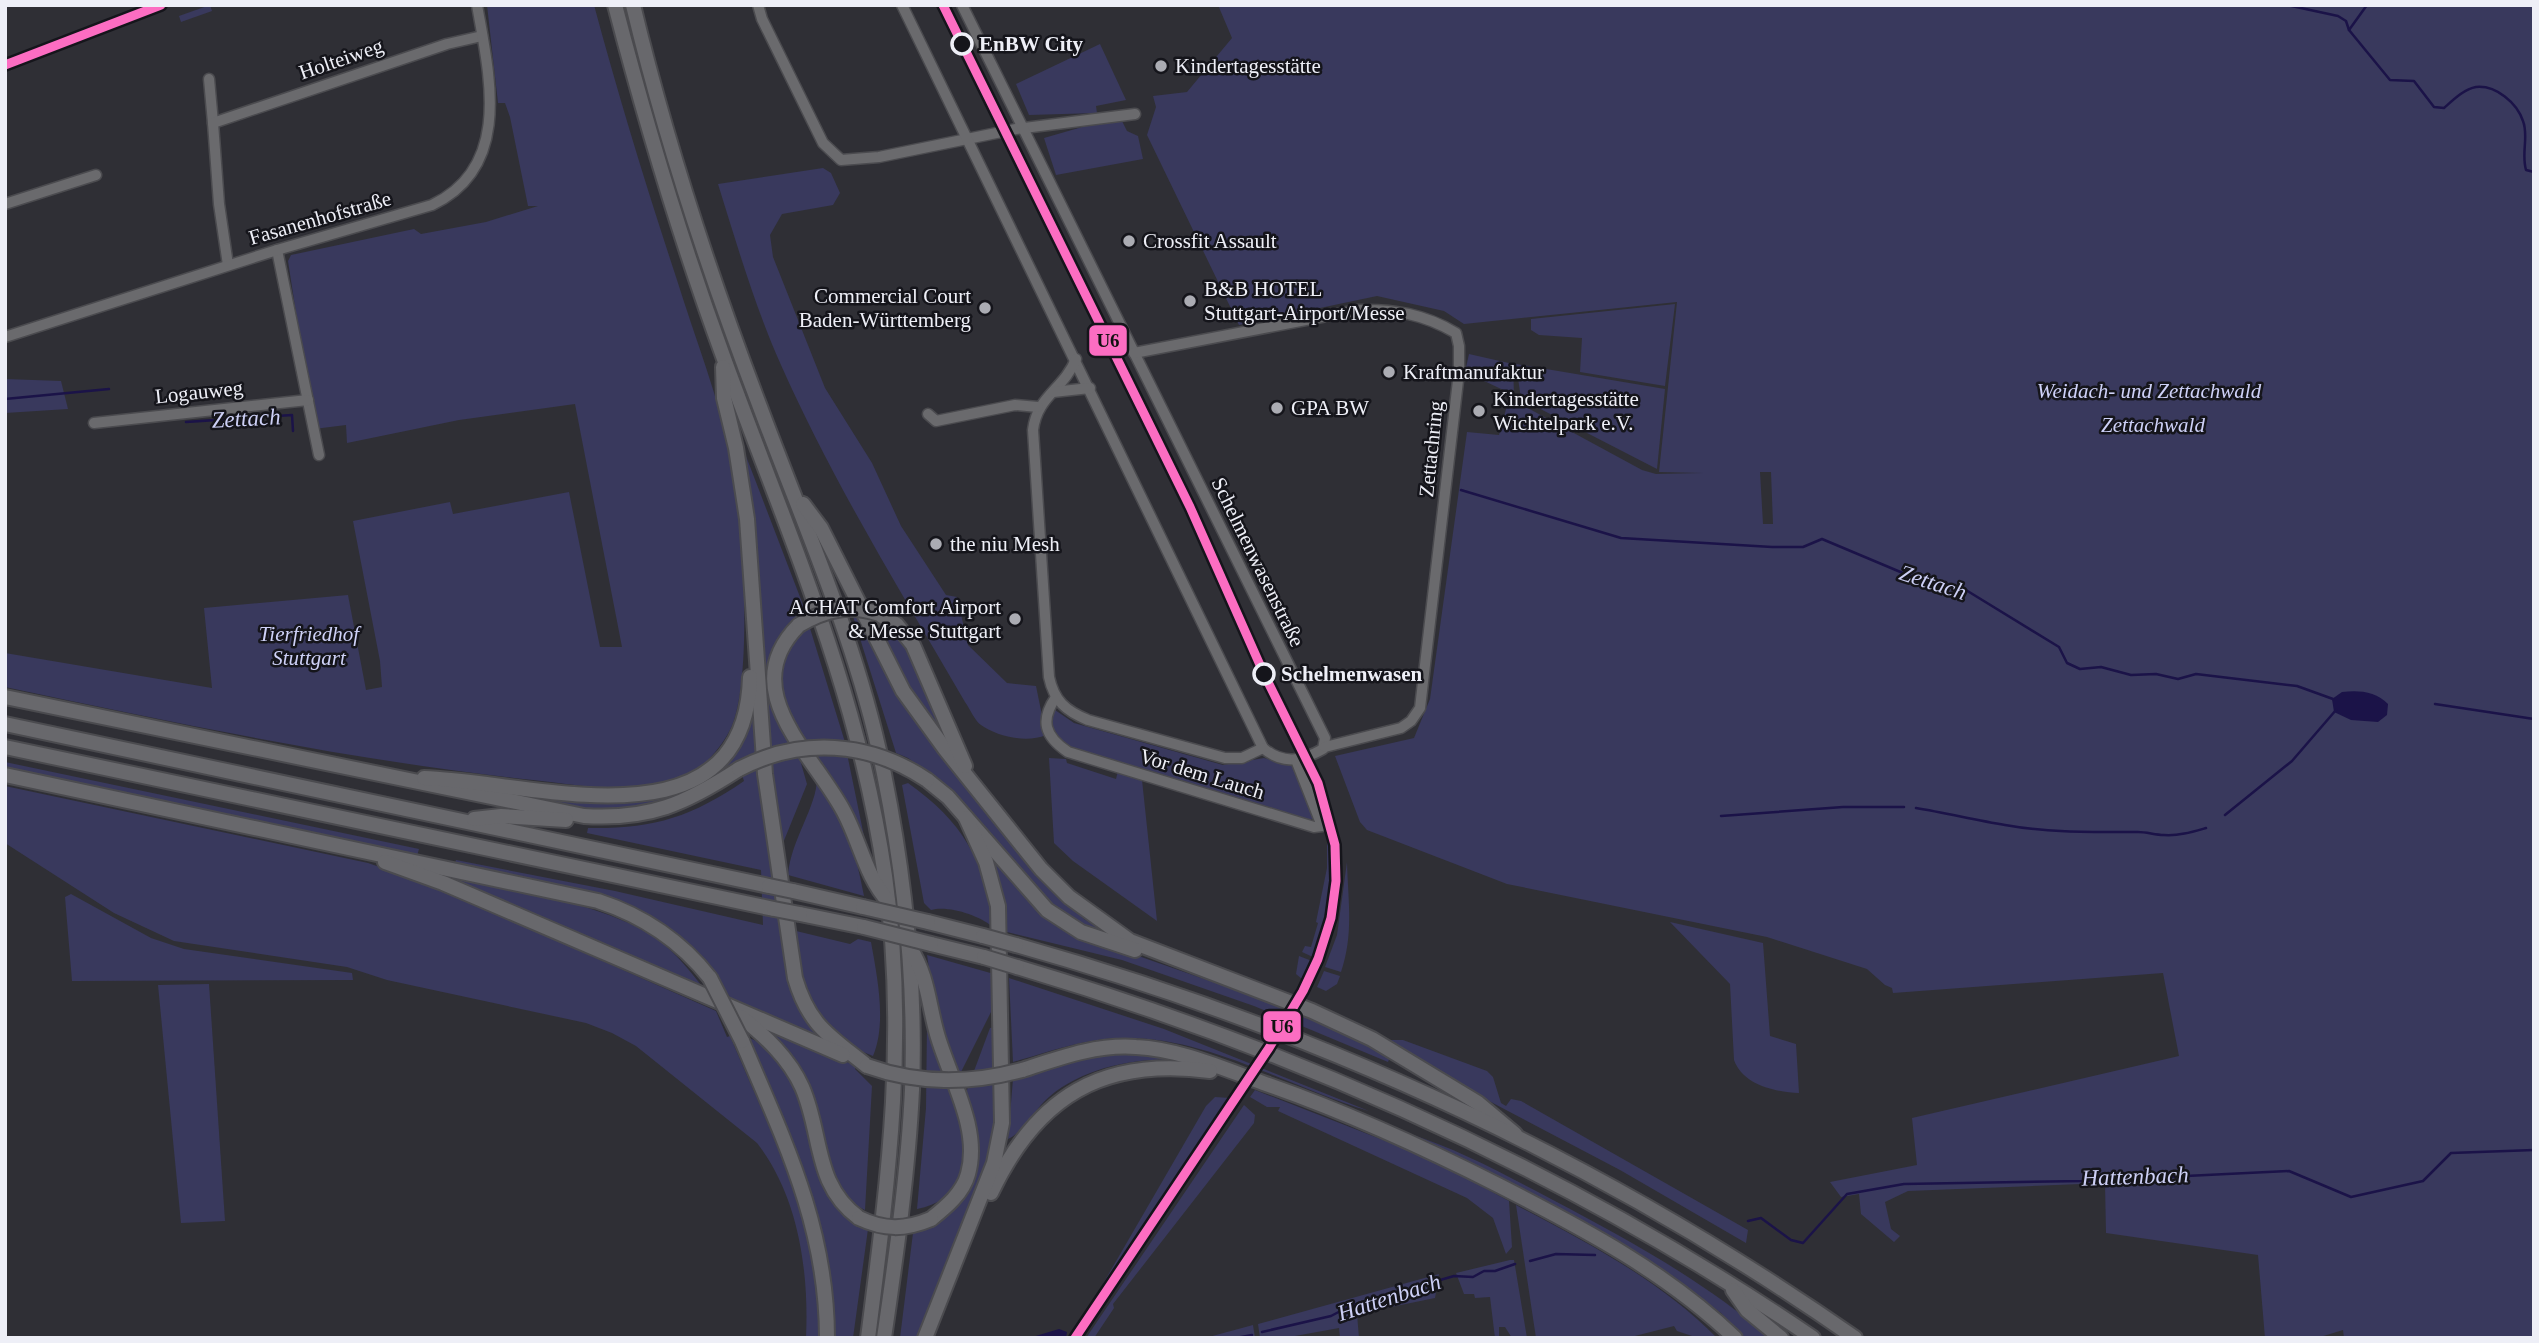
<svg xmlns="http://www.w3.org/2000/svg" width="2539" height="1343" viewBox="0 0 2539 1343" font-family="Georgia,serif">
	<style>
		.green { fill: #39395d; fill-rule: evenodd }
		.water { fill: #1b1348 }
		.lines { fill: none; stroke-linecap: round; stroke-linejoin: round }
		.stream { stroke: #1b1348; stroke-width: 2.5 }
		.minor-casing { stroke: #4b4b4f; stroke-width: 13 }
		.highway-casing { stroke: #4b4b4f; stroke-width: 18 }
		.minor { stroke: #6a6a6d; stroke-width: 10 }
		.highway { stroke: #68686c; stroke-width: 14 }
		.highway-bridge-casing { stroke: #4b4b4f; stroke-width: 18; stroke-linecap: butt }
		.highway-bridge { stroke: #68686c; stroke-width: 14 }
		.rail-1-casing { stroke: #15151b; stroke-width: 14 }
		.rail-1 { stroke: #fc6dc2; stroke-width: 9 }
		.stop-dot { fill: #15151b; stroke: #eeeff7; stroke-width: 3.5 }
		.poi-dot { fill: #abacb3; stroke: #15151b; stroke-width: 2.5 }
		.labels { text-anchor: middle; stroke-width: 5; stroke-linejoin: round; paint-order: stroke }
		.stop-label { font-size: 21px; font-weight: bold; fill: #eeeff7; stroke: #15151b; text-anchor: start }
		.street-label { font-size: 21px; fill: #eeeff7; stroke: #15151b }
		.poi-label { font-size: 21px; fill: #eeeff7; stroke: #15151b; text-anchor: start }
		.park-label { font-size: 21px; font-style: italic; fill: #ced1f7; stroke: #15151b }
		.water-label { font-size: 23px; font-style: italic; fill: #cdd0f6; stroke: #15151b }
		.line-badge { stroke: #15151b; stroke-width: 2.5 }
		.pale-badge-label { font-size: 19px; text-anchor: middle; font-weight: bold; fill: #111 }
	</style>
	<rect width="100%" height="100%" fill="#2f2f35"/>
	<g class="green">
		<path d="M 210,5 L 212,11 L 181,22 L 179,16 Z"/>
		<path d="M 487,5 L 594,5 C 619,98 647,189 677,280 C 696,341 719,398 732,461 C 743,513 754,685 730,730 C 720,749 703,769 683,778 C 639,797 580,785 533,780 C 355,761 180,724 5,687 L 5,653 L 212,688 L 204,608 L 348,595 L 366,690 L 382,687 L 380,661 L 353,521 L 450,502 L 453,514 L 569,492 L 600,647 L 622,647 L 575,404 L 459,420 L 347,443 L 346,425 L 314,429 L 288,261 L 291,255 L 414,229 L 421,234 L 486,222 L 538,206 L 528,206 L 510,117 L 505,103 L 498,103 Z"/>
		<path d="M 1218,5 L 2534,5 L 2534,1338 L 2344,1338 L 2343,1330 L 2317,1338 L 2265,1338 L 2258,1255 L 2106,1233 L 2105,1183 L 1908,1191 L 1885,1202 L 1891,1229 L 1900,1236 L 1894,1242 L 1861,1214 L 1859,1194 L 1841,1197 L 1830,1182 L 1917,1165 L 1912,1118 L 2179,1056 L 2163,973 L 1893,993 L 1892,988 L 1885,985 L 1867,969 L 1767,937 L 1507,884 L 1367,830 L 1360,822 L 1335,756 L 1414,738 L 1430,699 L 1467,432 L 1499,435 L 1509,398 L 1642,470 L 1656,474 L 1703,473 L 1659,472 L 1677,302 L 1464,324 L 1444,311 L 1377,296 L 1239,325 L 1147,135 L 1156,107 L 1153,96 L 1187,92 L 1232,38 ZM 1760,472 L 1771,472 L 1773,524 L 1763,524 Z"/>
		<path d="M 1100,44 L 1126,100 L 1096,106 L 1097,113 L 1029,115 L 1016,84 Z"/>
		<path d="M 1103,121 L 1122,121 L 1127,131 L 1138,136 L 1143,159 L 1056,175 L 1044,138 Z"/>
		<path d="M 823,168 L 831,173 L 840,193 L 833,205 L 782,214 L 770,235 L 773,257 L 825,388 L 872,463 L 901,526 L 946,595 L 957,597 L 968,645 L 1007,683 L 1036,686 L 1046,735 C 1027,743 998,737 981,725 C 975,721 970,709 965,702 C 901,592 833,482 781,365 C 755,307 737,245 718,184 Z"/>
		<path d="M 1675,304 L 1665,386 L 1580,372 L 1582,338 L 1539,335 L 1531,330 L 1531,319 Z"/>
		<path d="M 1469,354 L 1513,364 L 1514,395 L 1465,372 Z"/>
		<path d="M 1516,364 L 1665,389 L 1657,469 L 1521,399 Z"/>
		<path d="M 5,379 L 61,381 L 68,409 L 5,413 Z"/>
		<path d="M 741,443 L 805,610 L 788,624 L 771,659 L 807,784 L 783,843 L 780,843 L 761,661 L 756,546 Z"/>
		<path d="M 846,594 L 865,629 L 1049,886 L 1084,919 L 1111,936 L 1084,928 L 1047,904 L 956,794 L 908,758 L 896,753 Z"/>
		<path d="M 878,619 C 917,639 932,704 948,743 L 923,712 L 872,622 Z"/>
		<path d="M 809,625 L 844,739 L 865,841 L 842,794 L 791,721 L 779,682 L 787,648 Z"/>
		<path d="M 1055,710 L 1074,723 L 1223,765 L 1264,758 L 1294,766 L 1314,819 L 1306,820 L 1071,749 L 1055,733 L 1049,719 L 1051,711 Z"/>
		<path d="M 754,711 L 810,1024 L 823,1039 L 734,1003 L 705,960 L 683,939 L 656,919 L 632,906 L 599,893 L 455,863 L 456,860 L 615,891 L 763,925 L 761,870 L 587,833 L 588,828 C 652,829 690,818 744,781 L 738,763 C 715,777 692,794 667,803 C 612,822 553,802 500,792 L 640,801 L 665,797 L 689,787 L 741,737 Z"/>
		<path d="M 1049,758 L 1066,759 L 1067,763 L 1116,779 L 1118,771 L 1142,780 L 1157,921 L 1073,861 L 1054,843 Z"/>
		<path d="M 5,762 L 419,849 L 417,856 L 5,769 Z"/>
		<path d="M 817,778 C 845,814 856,853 864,896 L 788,875 C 791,839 817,807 817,778 Z"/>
		<path d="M 908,783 C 962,821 986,861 992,926 C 978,915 948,905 931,910 L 924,903 L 902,785 Z"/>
		<path d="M 5,786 L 368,863 L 428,884 L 716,1011 L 727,1037 L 730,1036 C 771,1133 822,1230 818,1338 L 806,1338 C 809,1272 799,1197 757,1143 L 636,1046 L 612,1033 L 586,1023 L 387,980 L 347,967 L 174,941 L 114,913 L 5,843 Z"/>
		<path d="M 1327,839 L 1330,839 L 1331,898 L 1315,958 L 1302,952 L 1305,946 L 1311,947 L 1318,923 L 1316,922 L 1327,868 Z"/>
		<path d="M 993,858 L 1087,938 L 1287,1008 L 1390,1057 L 1388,1062 L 1254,1006 L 1122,960 L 1007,932 L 1006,905 Z"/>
		<path d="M 1347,862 C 1348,901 1354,934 1341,972 L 1325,967 L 1337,935 Z"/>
		<path d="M 441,877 C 499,885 611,905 657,939 C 676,953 691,972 705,990 Z"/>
		<path d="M 71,894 L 151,938 L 184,949 L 352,973 L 353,980 L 72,981 L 65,897 Z"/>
		<path d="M 1670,922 L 1763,943 L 1770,1036 L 1796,1044 L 1799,1093 C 1775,1092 1743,1085 1734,1060 L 1730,984 Z"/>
		<path d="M 792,930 L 850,944 L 858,939 L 871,942 C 877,976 887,1023 873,1056 C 867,1053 859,1051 854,1048 C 808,1021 800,979 792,930 Z"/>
		<path d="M 927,955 L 994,974 L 991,1012 L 958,1078 L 936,1015 Z"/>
		<path d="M 1299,956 L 1312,961 L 1302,979 L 1296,974 Z"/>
		<path d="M 1324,971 L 1340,976 L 1337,984 L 1326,991 L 1317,987 Z"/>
		<path d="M 1009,978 L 1164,1029 L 1369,1111 C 1290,1088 1211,1038 1127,1038 C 1088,1037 1049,1052 1013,1062 Z"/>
		<path d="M 209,984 L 225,1221 L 181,1223 L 158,985 Z"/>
		<path d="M 927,1023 C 945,1074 1004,1193 917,1209 L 926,1108 Z"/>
		<path d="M 995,1027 L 996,1122 L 992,1147 L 918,1338 L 900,1338 L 913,1233 L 921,1230 L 970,1181 L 964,1098 L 990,1028 Z"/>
		<path d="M 768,1028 L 856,1066 L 855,1069 L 872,1086 L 865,1210 C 819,1188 834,1139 813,1102 C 803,1083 770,1047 768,1028 Z"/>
		<path d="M 749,1038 C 818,1063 820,1219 868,1229 L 853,1338 L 833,1338 C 832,1218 791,1146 749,1038 Z"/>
		<path d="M 1386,1040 L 1403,1040 L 1487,1071 L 1493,1077 L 1501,1103 L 1506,1106 L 1511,1099 L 1521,1101 L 1748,1230 L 1746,1243 L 1620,1170 L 1489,1101 Z"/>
		<path d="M 1118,1051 L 1184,1060 C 1139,1057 1085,1066 1049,1097 C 1036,1108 1022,1133 1008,1139 L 1013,1079 L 1070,1060 Z"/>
		<path d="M 1255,1090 L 1429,1158 L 1509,1201 L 1512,1247 L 1506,1254 L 1493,1218 L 1467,1198 L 1278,1111 L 1280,1107 L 1267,1107 L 1250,1097 Z"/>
		<path d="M 1215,1097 L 1230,1098 L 1093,1301 L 1206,1106 Z"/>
		<path d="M 1244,1105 L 1255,1115 L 1254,1123 L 1113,1304 L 1114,1308 L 1094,1338 L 1086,1338 Z"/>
		<path d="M 1407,1133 C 1459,1149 1505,1175 1553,1200 C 1629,1240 1704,1281 1770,1338 L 1745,1338 L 1721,1313 L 1639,1254 Z"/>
		<path d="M 1516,1205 C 1586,1242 1659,1279 1717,1338 L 1698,1338 L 1677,1331 L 1674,1326 L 1627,1338 L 1536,1338 Z"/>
		<path d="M 1510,1260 L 1514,1260 L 1527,1338 L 1512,1338 L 1505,1327 L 1499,1327 L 1499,1338 L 1495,1338 L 1490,1297 L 1475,1298 L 1474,1294 L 1464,1294 L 1456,1273 Z"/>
		<path d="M 1439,1274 L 1435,1298 L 1357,1314 L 1359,1338 L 1340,1338 L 1339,1328 L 1284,1338 L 1260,1338 L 1258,1324 Z"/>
		<path d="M 1253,1325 L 1255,1338 L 1205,1338 Z"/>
	</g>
	<g class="water">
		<path d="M 2342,692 C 2358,690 2376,691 2388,704 L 2387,715 L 2378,722 L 2351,720 L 2334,712 L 2332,699 Z"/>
		<path d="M 1059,1329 L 1067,1332 L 1066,1338 L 1029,1338 Z"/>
	</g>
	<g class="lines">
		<g class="stream">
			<path d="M 2287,5 L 2338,16 L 2346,21 L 2349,30 L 2390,80 L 2414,81 L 2434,107 L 2444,108 C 2453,100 2464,89 2476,87 C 2496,85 2517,103 2523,121 C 2529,136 2521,153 2526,170 L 2534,172"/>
			<path d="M 2349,30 L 2367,5"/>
			<path d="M 5,399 L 109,389"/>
			<path d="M 186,422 L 292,415 L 293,431"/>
			<path d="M 1461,490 L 1621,538 L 1772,547 L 1803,547 L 1822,539 L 1929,584 L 1961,587 L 2059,647 L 2067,663 L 2080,669 L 2101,667 L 2131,675 L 2156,674 L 2178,679 L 2196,674 L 2297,686 L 2333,699"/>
			<path d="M 2435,704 L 2534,719"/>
			<path d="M 1916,808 C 1946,813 1975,820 2005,825 C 2049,833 2094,832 2138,832 C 2147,832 2155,835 2164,835 C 2179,836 2192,832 2206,828"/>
			<path d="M 2225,815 L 2292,761 L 2336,710"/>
			<path d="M 1721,816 L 1843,807 L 1904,807"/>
			<path d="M 1748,1221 L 1761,1218 L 1791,1240 L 1803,1243 L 1847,1194 L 1904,1184 L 2084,1181 L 2289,1171 L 2351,1197 L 2423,1181 L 2451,1153 L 2534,1150"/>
			<path d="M 1530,1261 L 1556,1254 L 1595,1255"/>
			<path d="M 1262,1332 L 1331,1316 L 1350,1306 L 1454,1276 L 1473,1277 L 1484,1271 L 1495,1271 L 1515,1264"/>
			<path d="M 1236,1338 L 1252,1335"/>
		</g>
		<defs>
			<g id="minor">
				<path d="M 758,5 L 762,19 L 823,143 L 841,160 L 879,157 L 1016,129 L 1135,114"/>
				<path d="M 902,5 L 1263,748 C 1283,765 1302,761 1323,749 L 1325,738 L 962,5"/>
				<path d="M 209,79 L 213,123"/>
				<path d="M 5,204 L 96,175"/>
				<path d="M 277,250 L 319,455"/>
				<path d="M 228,265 L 219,204 L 213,123 L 447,44 L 482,36"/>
				<path d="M 5,337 L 277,250 L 432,205 C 513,167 489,74 477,5"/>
				<path d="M 1134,353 L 1358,310 C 1394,309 1424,314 1456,333 L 1459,346 L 1459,372 L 1420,708 L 1411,721 L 1401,728 L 1325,747"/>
				<path d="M 1076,359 C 1064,389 1037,396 1033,430 L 1049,677 C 1054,701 1066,711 1088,720 L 1225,758 L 1242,758 L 1263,748"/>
				<path d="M 1053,392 L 1090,388"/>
				<path d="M 928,414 L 936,421 L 1015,405 L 1038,407"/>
				<path d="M 94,423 L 308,400"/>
				<path d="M 1056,697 C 1040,720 1044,736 1068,752 L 1314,827 L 1322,826 L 1296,760"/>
			</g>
			<g id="highway">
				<path d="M 615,5 C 646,124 681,241 723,356 C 787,532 858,688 885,876 C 908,1034 888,1182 868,1338"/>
				<path d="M 633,5 C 666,142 710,276 760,407 C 805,528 859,647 884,774 C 905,878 916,984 912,1090 C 908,1173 896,1256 884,1338"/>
				<path d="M 723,367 L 724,398 L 736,448 L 747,519 L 765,774 L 795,978 C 809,1026 830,1036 867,1066"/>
				<path d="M 803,504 L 821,528 L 903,691 L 945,749 L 1041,869 L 1069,897 L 1130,941 L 1312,1011 L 1372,1039 L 1478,1103 L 1515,1134"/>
				<path d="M 879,614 L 897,625 L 913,645 L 965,766"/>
				<path d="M 799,625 C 734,690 813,753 844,812 C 860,842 866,877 888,901"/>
				<path d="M 5,697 L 584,816 C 650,820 685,804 739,769"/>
				<path d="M 5,724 L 769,886"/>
				<path d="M 5,747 L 774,909"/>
				<path d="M 5,775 L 598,901 C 644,916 680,940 710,978"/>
				<path d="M 424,778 C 532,781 745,854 750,677"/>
				<path d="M 927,780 L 948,797 L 1047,910 L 1081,932 L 1135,950"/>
				<path d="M 474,819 L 501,816 L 566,820"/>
				<path d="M 385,862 L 443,883 L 843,1055"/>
				<path d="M 793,891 L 863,907"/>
				<path d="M 800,914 L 864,927"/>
				<path d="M 928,922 L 983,936"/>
				<path d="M 931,944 L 984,957"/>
				<path d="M 1016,945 C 1319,1030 1597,1158 1855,1338"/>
				<path d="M 910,948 C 928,977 928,1002 937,1034 C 949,1077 981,1128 968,1174 C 963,1193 946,1207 931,1219"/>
				<path d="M 1017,967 C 1299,1051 1569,1172 1813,1338"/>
				<path d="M 741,1017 C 765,1036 789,1058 802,1087 C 823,1135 813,1184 859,1218"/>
				<path d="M 742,1041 C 784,1140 827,1227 827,1338"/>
				<path d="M 1022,1070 C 1059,1058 1096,1044 1136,1047 C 1179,1049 1222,1068 1263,1083 C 1344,1111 1423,1147 1500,1186 C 1584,1229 1666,1272 1735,1338"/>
				<path d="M 991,1193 C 1037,1096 1102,1057 1210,1071"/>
				<path d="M 1733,1290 L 1747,1310 L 1781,1338"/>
				<path d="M 925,1338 L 994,1163 L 1002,1123 L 998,906 L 986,862 L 966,818"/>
			</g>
		</defs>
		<use href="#minor" class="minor-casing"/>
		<use href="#highway" class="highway-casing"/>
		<use href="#minor" class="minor"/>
		<use href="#highway" class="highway"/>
		<defs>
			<g id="highway-bridge">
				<path d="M 799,625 C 826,609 850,604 879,614"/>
				<path d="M 739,769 C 801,737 869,741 927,780"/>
				<path d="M 769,886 L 793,891"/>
				<path d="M 863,907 L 928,922"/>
				<path d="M 774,909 L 800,914"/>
				<path d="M 864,927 L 931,944"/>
				<path d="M 983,936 L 1016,945"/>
				<path d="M 984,957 L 1017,967"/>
				<path d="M 710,978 L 742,1041"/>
				<path d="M 867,1066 C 917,1084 971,1084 1022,1070"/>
				<path d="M 859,1218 C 884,1230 905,1230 931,1219"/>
			</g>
		</defs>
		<use href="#highway-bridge" class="highway-bridge-casing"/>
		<use href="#highway-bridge" class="highway-bridge"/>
		<defs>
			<g id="rail-1">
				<path d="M 943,5 L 1190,507 L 1264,674 L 1318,783 L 1335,845 L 1336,881 L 1331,918 L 1318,959 L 1303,991 L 1269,1048 L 1075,1338"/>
				<path d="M 5,65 L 161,5"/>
			</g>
		</defs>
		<use href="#rail-1" class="rail-1-casing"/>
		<use href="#rail-1" class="rail-1"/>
	</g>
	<g class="stop-dot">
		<circle cx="962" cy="44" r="10"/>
		<circle cx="1264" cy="674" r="10"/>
	</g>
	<g class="poi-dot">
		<circle cx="1161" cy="66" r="7"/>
		<circle cx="1129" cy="241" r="7"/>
		<circle cx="1190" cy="301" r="7"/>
		<circle cx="985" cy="308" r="7"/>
		<circle cx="1389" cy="372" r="7"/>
		<circle cx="1277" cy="408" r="7"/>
		<circle cx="1479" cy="411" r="7"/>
		<circle cx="936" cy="544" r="7"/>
		<circle cx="1015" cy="619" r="7"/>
	</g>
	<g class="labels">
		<g class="stop-label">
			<text x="979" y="51">EnBW City</text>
			<text x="1281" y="681">Schelmenwasen</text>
		</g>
		<g class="street-label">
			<text transform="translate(341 59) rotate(-19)" y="7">Holteiweg</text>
			<text transform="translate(320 218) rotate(-16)" y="7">Fasanenhofstraße</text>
			<text transform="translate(199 392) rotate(-6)" y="7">Logauweg</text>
			<text transform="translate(1431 449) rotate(-84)" y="7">Zettachring</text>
			<text transform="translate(1258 562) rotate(64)" y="7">Schelmenwasenstraße</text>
			<text transform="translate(1202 774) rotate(17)" y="7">Vor dem Lauch</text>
		</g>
		<g class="poi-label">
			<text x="1175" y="73">Kindertagesstätte</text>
			<text x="1143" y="248">Crossfit Assault</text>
			<text x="1204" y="296">B&amp;B HOTEL<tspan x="1204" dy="24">Stuttgart-Airport/Messe</tspan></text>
			<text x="971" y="303" text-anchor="end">Commercial Court<tspan x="971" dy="24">Baden-Württemberg</tspan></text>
			<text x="1403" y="379">Kraftmanufaktur</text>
			<text x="1493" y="406">Kindertagesstätte<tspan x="1493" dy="24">Wichtelpark e.V.</tspan></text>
			<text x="1291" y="415">GPA BW</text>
			<text x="950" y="551">the niu Mesh</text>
			<text x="1001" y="614" text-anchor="end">ACHAT Comfort Airport<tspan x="1001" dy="24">&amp; Messe Stuttgart</tspan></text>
		</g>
		<g class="park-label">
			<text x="2149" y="398">Weidach- und Zettachwald</text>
			<text x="2153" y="432">Zettachwald</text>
			<text x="309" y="641">Tierfriedhof<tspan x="309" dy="24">Stuttgart</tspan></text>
		</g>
		<g class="water-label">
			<text transform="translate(246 418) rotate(-3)" y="8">Zettach</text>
			<text transform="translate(1933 582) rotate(18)" y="8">Zettach</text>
			<text transform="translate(2135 1176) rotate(-2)" y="8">Hattenbach</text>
			<text transform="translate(1389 1297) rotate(-18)" y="8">Hattenbach</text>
		</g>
	</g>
	<g class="line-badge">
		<rect x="1088" y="324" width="40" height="33" rx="7" fill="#fc6dc2"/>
		<rect x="1262" y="1010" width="40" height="33" rx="7" fill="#fc6dc2"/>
	</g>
	<g class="pale-badge-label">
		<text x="1108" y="347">U6</text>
		<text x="1282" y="1033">U6</text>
	</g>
	<rect width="2539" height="1343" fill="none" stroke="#eeeff7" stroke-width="14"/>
</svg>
